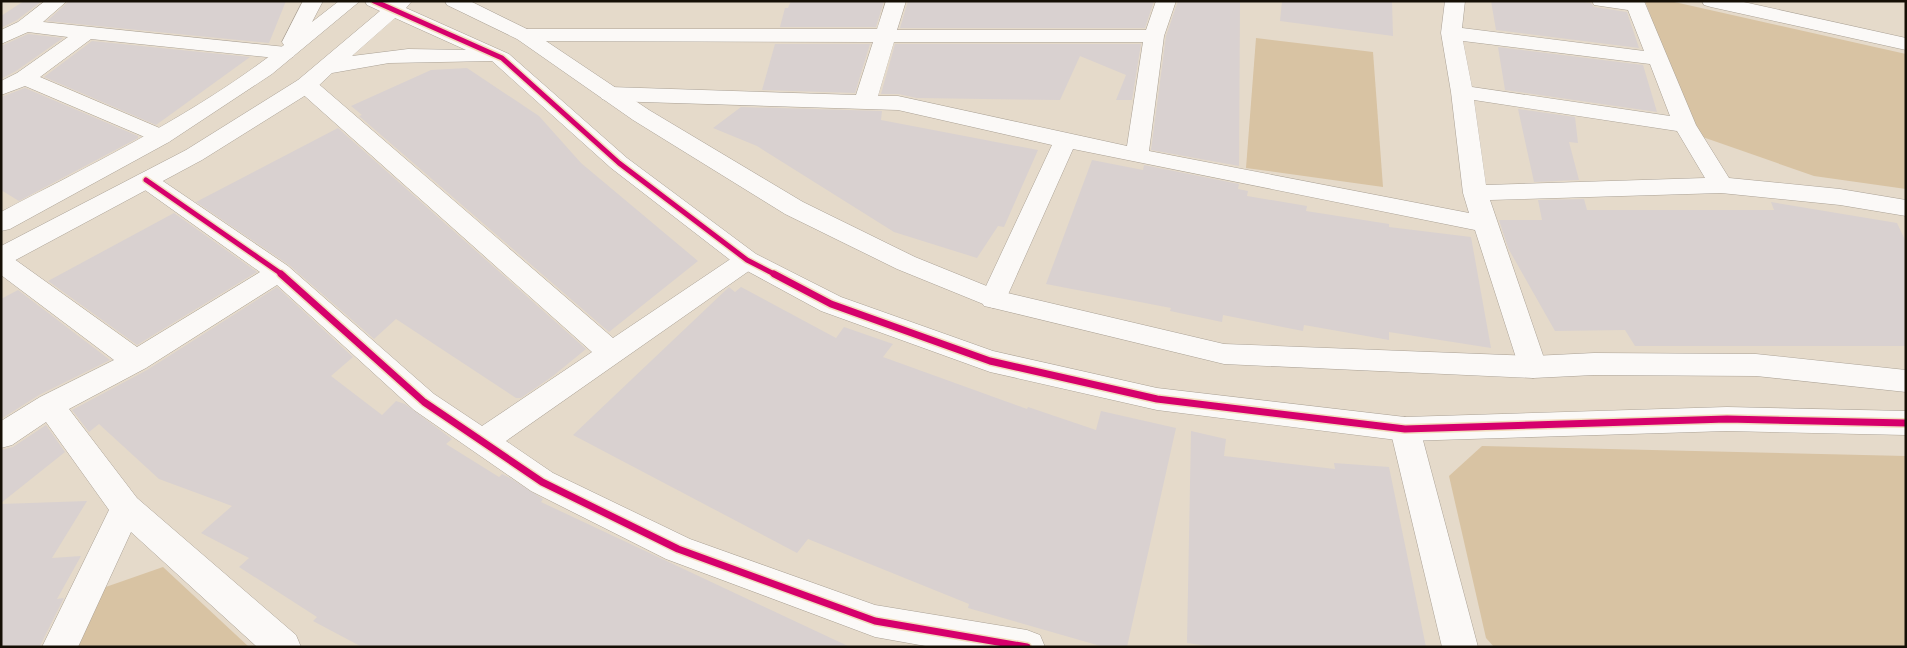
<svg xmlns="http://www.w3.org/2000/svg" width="1907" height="648" viewBox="0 0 1907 648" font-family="'Noto Sans',sans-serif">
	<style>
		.green { fill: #d8c3a3 }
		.building { fill: #d9d1d0 }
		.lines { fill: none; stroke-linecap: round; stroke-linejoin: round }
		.street-casing { stroke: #aaa195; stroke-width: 1 }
		.secondary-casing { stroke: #aaa195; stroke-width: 1 }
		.street { fill: #fbf9f7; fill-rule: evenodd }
		.secondary { fill: #fbf9f7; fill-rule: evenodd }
		.cycleway-far1-casing { stroke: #f1ddbe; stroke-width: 8 }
		.cycleway-casing { stroke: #f1ddbe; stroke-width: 10 }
		.cycleway-far1 { stroke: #d6006c; stroke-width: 5 }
		.cycleway { stroke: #d6006c; stroke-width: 7 }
	</style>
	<rect width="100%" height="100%" fill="#e5daca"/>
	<g class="green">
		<path d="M 1645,1 L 1670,1 L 1906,54 L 1906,189 L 1814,176 L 1694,134 Z"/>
		<path d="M 1256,38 L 1373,52 L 1383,187 L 1246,168 Z"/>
		<path d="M 1482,446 L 1906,456 L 1906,647 L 1494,647 L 1486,638 L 1449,476 Z"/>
		<path d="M 163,567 L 249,647 L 72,647 L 100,589 Z"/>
	</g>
	<g class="building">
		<path d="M 24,1 L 42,1 L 17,20 L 1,28 L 1,16 Z"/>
		<path d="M 69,1 L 286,1 L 269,43 L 47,21 Z"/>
		<path d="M 791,1 L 884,1 L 876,27 L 780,27 L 785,8 L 788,8 Z"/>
		<path d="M 908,1 L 1154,1 L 1145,28 L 900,28 Z"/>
		<path d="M 1178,1 L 1240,1 L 1239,166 L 1151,150 L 1166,36 Z"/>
		<path d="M 1282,1 L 1392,1 L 1393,36 L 1280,21 Z"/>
		<path d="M 1491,1 L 1578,1 L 1591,3 L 1594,7 L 1627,12 L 1639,48 L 1496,30 Z"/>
		<path d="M 28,34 L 63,38 L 16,71 L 1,79 L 1,46 Z"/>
		<path d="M 92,41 L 250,57 L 156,125 L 44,77 Z"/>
		<path d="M 775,44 L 870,44 L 855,93 L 762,90 Z"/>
		<path d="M 895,44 L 1141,44 L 1132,100 L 1116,100 L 1126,75 L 1080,56 L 1060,100 L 917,98 L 898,94 L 881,94 Z"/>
		<path d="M 1498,47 L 1643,65 L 1657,112 L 1505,90 Z"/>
		<path d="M 467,68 L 539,116 L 581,163 L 698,261 L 609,332 L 359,116 L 362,115 L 351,106 L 431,70 Z"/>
		<path d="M 25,88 L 138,136 L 138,138 L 19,201 L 1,190 L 1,97 Z"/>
		<path d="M 741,107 L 882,111 L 881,120 L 1038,150 L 1004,227 L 998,226 L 977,258 L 894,232 L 757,146 L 713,128 Z"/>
		<path d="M 1518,109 L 1575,117 L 1578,143 L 1569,142 L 1579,180 L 1534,182 Z"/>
		<path d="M 338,128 L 586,349 L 553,376 L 521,398 L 516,398 L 396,319 L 374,339 L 289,265 L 196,202 Z"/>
		<path d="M 1092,160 L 1143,170 L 1144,165 L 1239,184 L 1238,189 L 1248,191 L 1247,196 L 1307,206 L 1306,211 L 1389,224 L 1389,227 L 1471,237 L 1491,348 L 1389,332 L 1389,340 L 1304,325 L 1303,331 L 1223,315 L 1222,322 L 1170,311 L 1171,308 L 1046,284 Z"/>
		<path d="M 1584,199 L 1587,210 L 1774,210 L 1771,202 L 1897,223 L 1906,242 L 1906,346 L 1635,346 L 1625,330 L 1555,331 L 1508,248 L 1499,220 L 1542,220 L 1538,200 Z"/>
		<path d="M 174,213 L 257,272 L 137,345 L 48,281 Z"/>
		<path d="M 277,287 L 353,357 L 331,376 L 382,415 L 396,401 L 405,404 L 452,439 L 446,444 L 499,477 L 502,474 L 510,478 L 543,499 L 541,502 L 850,647 L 362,647 L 313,621 L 317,617 L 239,567 L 249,558 L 201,533 L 232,506 L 159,479 L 99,424 L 89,432 L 72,410 L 147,370 Z"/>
		<path d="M 729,287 L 735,292 L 741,287 L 836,338 L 844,327 L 893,344 L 883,357 L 1027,409 L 1028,407 L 1096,430 L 1101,411 L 1176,428 L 1127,647 L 1104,647 L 968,608 L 969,604 L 808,539 L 797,553 L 573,435 Z"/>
		<path d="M 18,290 L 110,360 L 39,395 L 1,419 L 1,299 Z"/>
		<path d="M 46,425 L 65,452 L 1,503 L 1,450 L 13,447 Z"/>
		<path d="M 1191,431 L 1226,439 L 1224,456 L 1335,469 L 1334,463 L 1389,467 L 1426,647 L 1215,647 L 1187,643 Z"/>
		<path d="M 87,501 L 52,558 L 81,556 L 57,599 L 64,598 L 40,646 L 1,647 L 1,504 Z"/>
	</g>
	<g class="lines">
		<defs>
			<g id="street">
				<path d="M 45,1 L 67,1 L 43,22 L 286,47 L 293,49 L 296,53 L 293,57 L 286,59 L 91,39 L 40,77 L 169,132 L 172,137 L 169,142 L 161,144 L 25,86 L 1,95 L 1,81 L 17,73 L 68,37 L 28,32 L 1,44 L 1,30 L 18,22 Z"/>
				<path d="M 886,1 L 906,1 L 897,30 L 1146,30 L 1156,1 L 1176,1 L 1164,36 L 1149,151 L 1469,213 L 1463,193 L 1451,92 L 1441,33 L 1445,1 L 1465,1 L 1462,28 L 1644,51 L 1628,10 L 1594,5 L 1592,1 L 1644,1 L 1696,125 L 1729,178 L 1840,189 L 1906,200 L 1906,216 L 1840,205 L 1721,193 L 1490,200 L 1547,367 L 1543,375 L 1533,378 L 1523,375 L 1519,367 L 1475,230 L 1073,149 L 1006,299 L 1002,306 L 993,308 L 984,306 L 980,299 L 1052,145 L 898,110 L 610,101 L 602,99 L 599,94 L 602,89 L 610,87 L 856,95 L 873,42 L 524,41 L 517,39 L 514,35 L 517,31 L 524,29 L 877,29 ZM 1463,41 L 1650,64 L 1670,116 L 1472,87 ZM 894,42 L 1143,42 L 1127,146 L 898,96 L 878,96 ZM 1474,100 L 1677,131 L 1705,178 L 1486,185 Z"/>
				<path d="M 1702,1 L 1739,1 L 1906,38 L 1906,50 L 1711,7 L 1704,5 Z"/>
				<path d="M 306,79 L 314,80 L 613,338 L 738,254 L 747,251 L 756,254 L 760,260 L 756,266 L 506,441 L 553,473 L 690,539 L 875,605 L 1027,630 L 1040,635 L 1045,647 L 931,647 L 875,637 L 666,559 L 531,491 L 414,410 L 277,285 L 146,368 L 69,409 L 137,498 L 296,635 L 301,647 L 257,647 L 131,532 L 78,647 L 42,647 L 109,510 L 46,422 L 12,445 L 1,448 L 1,421 L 40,397 L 114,360 L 1,275 L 1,253 L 10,256 L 137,347 L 260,272 L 138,185 L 134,180 L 138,175 L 146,173 L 154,175 L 288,266 L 434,394 L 482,426 L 592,352 L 298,90 L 295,85 L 298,80 Z"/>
				<path d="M 1405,417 L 1416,421 L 1420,429 L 1478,647 L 1442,647 L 1390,429 L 1394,421 Z"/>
			</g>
			<g id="secondary">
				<path d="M 303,1 L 323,1 L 312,22 L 339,1 L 360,1 L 272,74 L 169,142 L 10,229 L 1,231 L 1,212 C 98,161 198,113 284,45 L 282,42 Z"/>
				<path d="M 365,1 L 412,1 L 406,8 L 509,54 L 627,158 L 756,254 L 841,297 L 993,351 L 1157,388 L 1405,417 L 1727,407 L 1906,411 L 1906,435 L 1727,431 L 1405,441 L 1157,410 L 990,372 L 821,311 L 738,266 L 611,168 L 492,61 L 389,63 L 332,73 L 314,90 L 202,160 L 10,263 L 1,266 L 1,246 L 186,150 L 298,80 L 380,11 L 367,5 ZM 395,18 L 466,50 L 408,49 L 352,56 Z"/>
				<path d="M 445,1 L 470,1 L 531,31 L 649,110 L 803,202 L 915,257 L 999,291 L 1224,344 L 1533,356 L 1594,353 L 1756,354 L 1906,370 L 1906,392 L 1756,376 L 1594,375 L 1533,378 L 1224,364 L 993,308 L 897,269 L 785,214 L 633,120 L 517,39 L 447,5 Z"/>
			</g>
		</defs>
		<use href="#street" class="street-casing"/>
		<use href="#secondary" class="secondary-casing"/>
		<use href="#street" class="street"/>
		<use href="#secondary" class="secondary"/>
		<defs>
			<g id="cycleway-far1">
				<path d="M 374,1 L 502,58 L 619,163 L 747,260 L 776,275"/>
				<path d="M 146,180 L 283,275"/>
			</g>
			<g id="cycleway">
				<path d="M 281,274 L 424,402 L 542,482 L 678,549 L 875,621 L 1027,647"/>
				<path d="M 774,274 L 831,304 L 990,361 L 1157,399 L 1405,429 L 1727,419 L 1906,423"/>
			</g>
		</defs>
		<use href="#cycleway-far1" class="cycleway-far1-casing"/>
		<use href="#cycleway" class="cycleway-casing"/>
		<use href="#cycleway-far1" class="cycleway-far1"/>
		<use href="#cycleway" class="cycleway"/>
	</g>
	<rect width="1907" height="648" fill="none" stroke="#150f05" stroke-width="5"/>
</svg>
